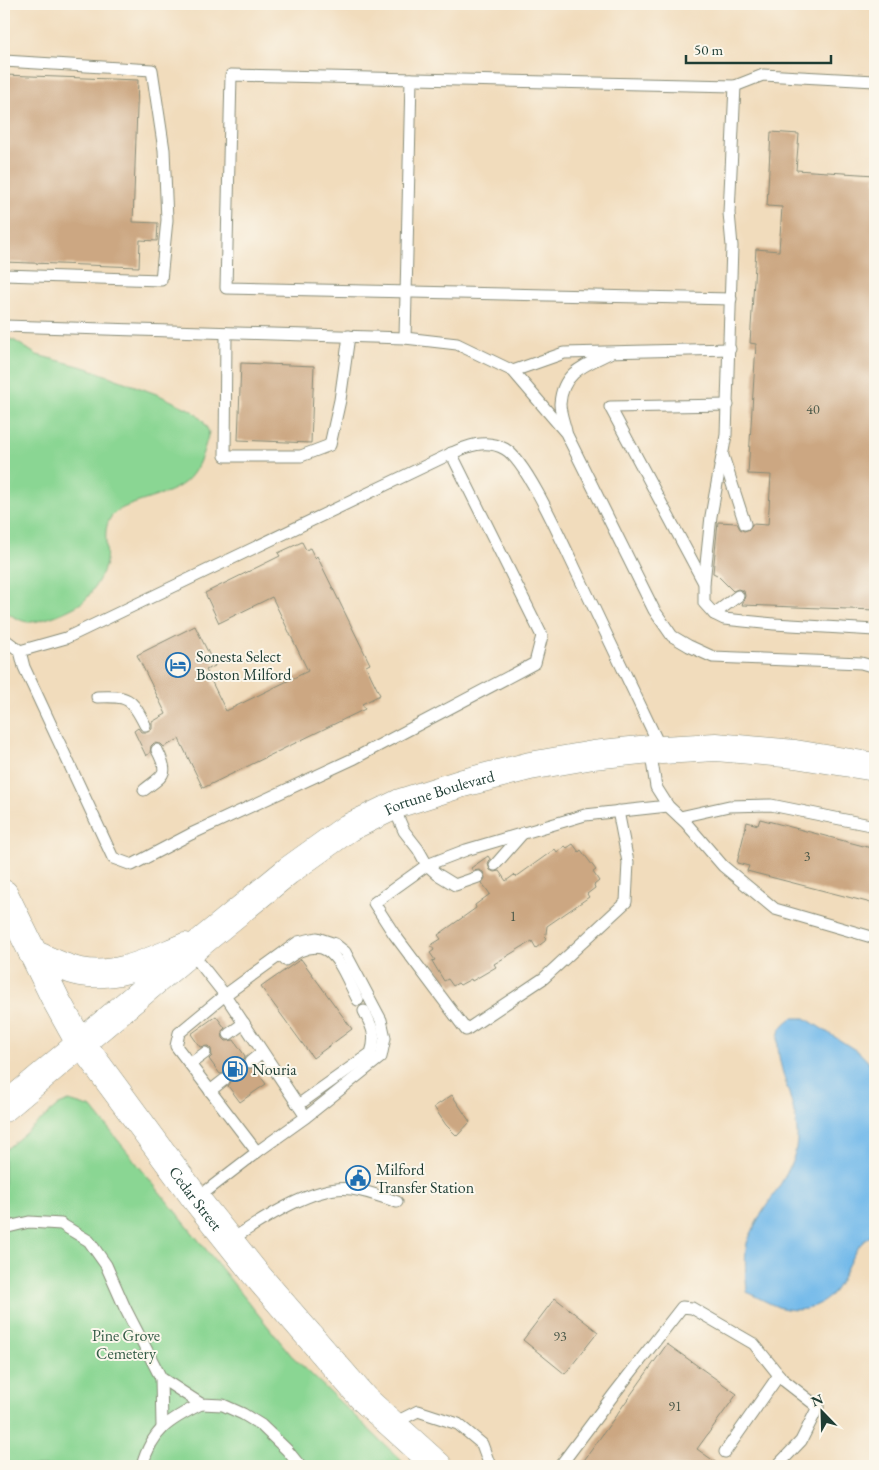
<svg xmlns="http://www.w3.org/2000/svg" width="879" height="1470" viewBox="0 0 879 1470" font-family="'EB Garamond',serif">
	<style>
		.green { fill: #8ad693; stroke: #548a64 }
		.water { fill: #73baea; stroke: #497c8f }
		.building { fill: #cca782 }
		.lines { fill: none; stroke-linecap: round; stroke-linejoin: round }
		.service-casing { stroke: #888c78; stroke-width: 13 }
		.secondary-casing { stroke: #888c78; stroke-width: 29 }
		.service { stroke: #fff; stroke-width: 11 }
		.secondary { stroke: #fff; stroke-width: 28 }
		.labels { text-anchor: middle; stroke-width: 4; stroke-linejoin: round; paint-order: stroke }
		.number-label { font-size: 14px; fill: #4a5848 }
		.poi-label { font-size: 16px; fill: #1f3d34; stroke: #fbf7ec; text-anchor: start }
		.street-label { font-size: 16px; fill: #1f3d34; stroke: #fbf7ec }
		.park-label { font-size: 16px; fill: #345c47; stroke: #fbf7ec }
	</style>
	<rect width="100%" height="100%" fill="#fbf7ec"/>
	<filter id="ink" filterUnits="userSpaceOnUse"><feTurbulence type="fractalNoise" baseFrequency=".02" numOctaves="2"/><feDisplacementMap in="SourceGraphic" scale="10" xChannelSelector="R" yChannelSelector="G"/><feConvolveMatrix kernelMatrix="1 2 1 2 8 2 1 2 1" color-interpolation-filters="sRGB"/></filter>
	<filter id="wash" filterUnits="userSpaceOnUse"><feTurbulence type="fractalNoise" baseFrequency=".0096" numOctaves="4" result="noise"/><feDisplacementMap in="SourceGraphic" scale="20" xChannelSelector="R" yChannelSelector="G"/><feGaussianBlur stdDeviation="1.12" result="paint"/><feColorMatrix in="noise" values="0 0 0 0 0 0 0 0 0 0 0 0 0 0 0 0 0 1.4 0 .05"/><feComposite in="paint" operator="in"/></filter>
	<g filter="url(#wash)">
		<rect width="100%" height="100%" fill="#f1dcbc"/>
		<g class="green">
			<path d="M 4,337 L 15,341 L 37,355 L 87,368 L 159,395 L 193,411 L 203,421 L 209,432 C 195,487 184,487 133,504 C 125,507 116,510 111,517 C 100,532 111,554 104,569 C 102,576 89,597 84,601 C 74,609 41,623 28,622 C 19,621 11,615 4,611 Z"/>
			<path d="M 69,1101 L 92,1108 L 291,1355 L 407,1466 L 4,1466 L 4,1151 L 59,1105 Z"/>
		</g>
		<path class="water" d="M 792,1018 L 805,1018 L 860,1053 L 875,1069 L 875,1233 C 871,1236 864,1240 860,1245 C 841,1269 843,1298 809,1308 C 799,1311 788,1310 778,1307 C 768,1303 757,1297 747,1292 C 746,1276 744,1259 747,1243 C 749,1237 753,1231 755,1225 C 769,1198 795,1171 797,1140 C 799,1107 776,1070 778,1039 C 778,1029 785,1023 792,1018 Z"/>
		<g id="blocks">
			<g class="building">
				<path d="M 4,75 L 138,80 L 133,222 L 158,223 L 157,241 L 140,240 L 139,267 L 4,262 Z"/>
				<path d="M 771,132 L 799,134 L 796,170 L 875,175 L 875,610 L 742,605 L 745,596 L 744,591 L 738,589 L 733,591 L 717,575 L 713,573 L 718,522 L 737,523 L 740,529 L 744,531 L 750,529 L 752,524 L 768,525 L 771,475 L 748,474 L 756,344 L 750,343 L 756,249 L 779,251 L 782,207 L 767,206 Z"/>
				<path d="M 241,363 L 314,366 L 311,443 L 238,440 Z"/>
				<path d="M 302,542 L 306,550 L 310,548 L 315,558 L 317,556 L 370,664 L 366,666 L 380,695 L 362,704 L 365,709 L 203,788 L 179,739 L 164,747 L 161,744 L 154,743 L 151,746 L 150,753 L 146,756 L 134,731 L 138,728 L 141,732 L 148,732 L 152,729 L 152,722 L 166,714 L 137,655 L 195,626 L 215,666 L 206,670 L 226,711 L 308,671 L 272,597 L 219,623 L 205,593 L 280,556 L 278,553 Z"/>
				<path d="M 760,819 L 875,849 L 875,904 L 747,871 L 749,866 L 737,863 L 747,822 L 758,825 Z"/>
				<path d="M 573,844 L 579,852 L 581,850 L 596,870 L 593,872 L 599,881 L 594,885 L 595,888 L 587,894 L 589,897 L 547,926 L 545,941 L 536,948 L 532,941 L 494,964 L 496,967 L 472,981 L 471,979 L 460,985 L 458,983 L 453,986 L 448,979 L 444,981 L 432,961 L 435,960 L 430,953 L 434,950 L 431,945 L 441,939 L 438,935 L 476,908 L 475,905 L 490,894 L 482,883 L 485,878 L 483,872 L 479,870 L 473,871 L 471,868 L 488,856 L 490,859 L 488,864 L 490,870 L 494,872 L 499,871 L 506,881 L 514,875 L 516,877 L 555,849 L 557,852 L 565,846 L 567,848 Z"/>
				<path d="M 301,959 L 352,1029 L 313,1058 L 261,987 Z"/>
				<path d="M 216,1016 L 225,1028 L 222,1031 L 223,1038 L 226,1041 L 234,1040 L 245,1056 L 243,1060 L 244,1066 L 248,1069 L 254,1068 L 266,1084 L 240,1102 L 228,1086 L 231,1082 L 230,1076 L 226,1073 L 220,1074 L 209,1059 L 212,1056 L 211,1049 L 208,1046 L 200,1047 L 191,1034 Z"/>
				<path d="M 452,1095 L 470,1122 L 457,1136 L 446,1125 L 434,1107 Z"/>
				<path d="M 555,1298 L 598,1332 L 565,1374 L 523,1340 Z"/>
				<path d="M 667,1344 L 737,1394 L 697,1449 L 721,1466 L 580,1466 Z"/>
			</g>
		</g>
	</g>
	<g filter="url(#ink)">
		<use href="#blocks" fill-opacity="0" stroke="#888c78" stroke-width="1"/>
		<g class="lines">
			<defs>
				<g id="service">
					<path d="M 4,61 L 152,70 L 164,150 L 167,220 L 161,280 L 4,275"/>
					<path d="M 731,299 L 226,288 L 231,75 L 735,86 L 763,75 L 875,81"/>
					<path d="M 4,326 L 405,338 L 457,344 L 513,371 L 566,433 L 654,610 L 672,636 L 689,646 L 713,657 L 861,663 L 875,667"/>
					<path d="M 226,333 L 225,456 L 301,456 L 330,445 L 340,400 L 349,336"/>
					<path d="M 405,338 L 411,79"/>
					<path d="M 513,371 L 564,353 L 730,349"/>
					<path d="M 728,405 L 610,407 L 704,583 L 704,603 L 714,614 L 724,619 L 774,624 L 875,630"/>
					<path d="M 566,431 C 564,423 560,412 560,404 C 562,372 585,365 610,353"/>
					<path d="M 723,456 L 745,524"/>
					<path d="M 704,583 L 711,516 L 726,435 L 732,246 L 729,213 L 735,86"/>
					<path d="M 714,614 L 738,596"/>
					<path d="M 4,639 L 20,651 L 66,638 L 448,455 C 467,446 486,438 505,449 C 526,461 559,535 571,560 C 601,623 631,686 661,749"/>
					<path d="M 20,651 L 24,667 L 113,858 L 132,865 L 191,834 L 355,758 L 535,663 L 542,636 L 451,453"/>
					<path d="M 97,697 C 128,696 131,697 145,725"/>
					<path d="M 650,749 L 656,787 L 668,806 L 686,823 L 723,866 L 775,909 L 875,938"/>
					<path d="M 144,790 C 164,774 170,775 157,750"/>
					<path d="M 393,806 L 404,831 L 418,849 L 427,865 L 466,850 L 585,815 L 668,806"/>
					<path d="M 680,817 L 729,806 L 771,805 L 875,826"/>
					<path d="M 495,865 L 523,833"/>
					<path d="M 478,877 L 455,885 L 437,874 L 427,865 L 374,903 L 394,934 L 466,1030 L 544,978 L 626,902 L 628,862 L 618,811"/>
					<path d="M 191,952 L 225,995 L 179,1033 L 176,1046 L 257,1152 L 196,1199"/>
					<path d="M 285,960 C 331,927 339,964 358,1000"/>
					<path d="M 229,1034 L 244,1023"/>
					<path d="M 250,1062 L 262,1052"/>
					<path d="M 190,1064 L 205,1053"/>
					<path d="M 210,1091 L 224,1080"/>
					<path d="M 298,1105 L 371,1053 C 377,1035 372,1027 364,1011"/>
					<path d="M 257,1152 L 306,1117 L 381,1057 L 385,1038 L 381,1020 L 345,952 L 335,944 L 317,938 L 298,942 L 225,995 L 306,1117"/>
					<path d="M 4,1228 L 29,1222 L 61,1224 L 89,1241 L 106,1265 L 125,1308 L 161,1378 L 201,1404 L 223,1405 L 243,1414 L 261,1425 L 287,1450 L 300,1466"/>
					<path d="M 229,1241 C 259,1222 315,1183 352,1189 C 367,1191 382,1197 397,1202"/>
					<path d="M 161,1378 L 162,1427"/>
					<path d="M 392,1424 L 418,1411 L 458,1424 L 482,1444 L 490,1466"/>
					<path d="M 725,1452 L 779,1375"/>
					<path d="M 142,1466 C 152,1430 169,1420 201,1404"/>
					<path d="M 560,1466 L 614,1394 L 682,1307 L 692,1308 L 754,1344 L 782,1379 L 818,1407 L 801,1441 L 777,1466"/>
				</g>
				<g id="secondary">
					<path id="s1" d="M 4,894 L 56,1000 L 76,1036 L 196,1199 L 254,1272 L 364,1399 L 438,1466"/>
					<path d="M 33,954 C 48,960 65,969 81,972 C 118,979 152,960 185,947"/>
					<path id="s2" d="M 4,1108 L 205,939 L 288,871 L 348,828 L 400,803 L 463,783 L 530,766 L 593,755 L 650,749 L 662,750 L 716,747 L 795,754 L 875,767"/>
				</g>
			</defs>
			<use href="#service" class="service-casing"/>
			<use href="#secondary" class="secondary-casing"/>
			<use href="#service" class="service"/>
			<use href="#secondary" class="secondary"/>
		</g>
	</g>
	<defs>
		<symbol id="hotel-ring" viewBox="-11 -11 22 22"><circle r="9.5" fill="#fbf7ec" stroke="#1f6fb2" stroke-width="1.5"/><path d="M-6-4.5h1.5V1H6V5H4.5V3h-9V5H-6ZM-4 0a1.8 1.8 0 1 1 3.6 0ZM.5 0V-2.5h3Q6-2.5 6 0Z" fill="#1f6fb2"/></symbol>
		<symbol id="fuel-ring" viewBox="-11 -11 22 22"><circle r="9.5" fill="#fbf7ec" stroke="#1f6fb2" stroke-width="1.5"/><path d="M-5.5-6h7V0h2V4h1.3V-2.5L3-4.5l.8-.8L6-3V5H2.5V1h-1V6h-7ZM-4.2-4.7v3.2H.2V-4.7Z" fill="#1f6fb2"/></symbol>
		<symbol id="civic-ring" viewBox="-11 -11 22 22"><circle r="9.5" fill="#fbf7ec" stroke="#1f6fb2" stroke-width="1.5"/><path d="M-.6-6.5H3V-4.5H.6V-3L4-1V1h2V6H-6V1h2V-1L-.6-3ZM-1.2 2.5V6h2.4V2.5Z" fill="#1f6fb2"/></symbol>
	</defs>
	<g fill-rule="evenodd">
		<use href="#hotel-ring" x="164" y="651" width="28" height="28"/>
		<use href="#fuel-ring" x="221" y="1055" width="28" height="28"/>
		<use href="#civic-ring" x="344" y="1164" width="28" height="28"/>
	</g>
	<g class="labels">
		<g class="number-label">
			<text x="813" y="414">40</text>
			<text x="807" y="861">3</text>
			<text x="513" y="921">1</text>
			<text x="560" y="1341">93</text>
			<text x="675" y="1411">91</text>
		</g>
		<g class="poi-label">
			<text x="196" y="662">Sonesta Select<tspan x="196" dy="18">Boston Milford</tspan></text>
			<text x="252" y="1075">Nouria</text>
			<text x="376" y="1175">Milford<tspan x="376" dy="18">Transfer Station</tspan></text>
		</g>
		<g class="street-label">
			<text dy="6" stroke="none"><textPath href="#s2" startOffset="542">Fortune Boulevard</textPath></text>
			<text dy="6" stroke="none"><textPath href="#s1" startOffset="361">Cedar Street</textPath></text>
		</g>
		<g class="park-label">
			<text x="126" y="1341">Pine Grove<tspan x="126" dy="18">Cemetery</tspan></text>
		</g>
	</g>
	<rect width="879" height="1470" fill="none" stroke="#fbf7ec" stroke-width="20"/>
	<g transform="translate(822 1412) rotate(337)" stroke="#fbf7ec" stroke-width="4" paint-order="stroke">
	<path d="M0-4L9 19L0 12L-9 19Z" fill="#1f3d34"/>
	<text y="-8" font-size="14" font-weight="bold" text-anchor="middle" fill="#1f3d34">N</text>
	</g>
	<path d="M686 55v8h145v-8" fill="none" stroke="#1f3d34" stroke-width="2.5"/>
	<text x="694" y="55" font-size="15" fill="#1f3d34" stroke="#fbf7ec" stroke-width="4" paint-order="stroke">50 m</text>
</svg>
